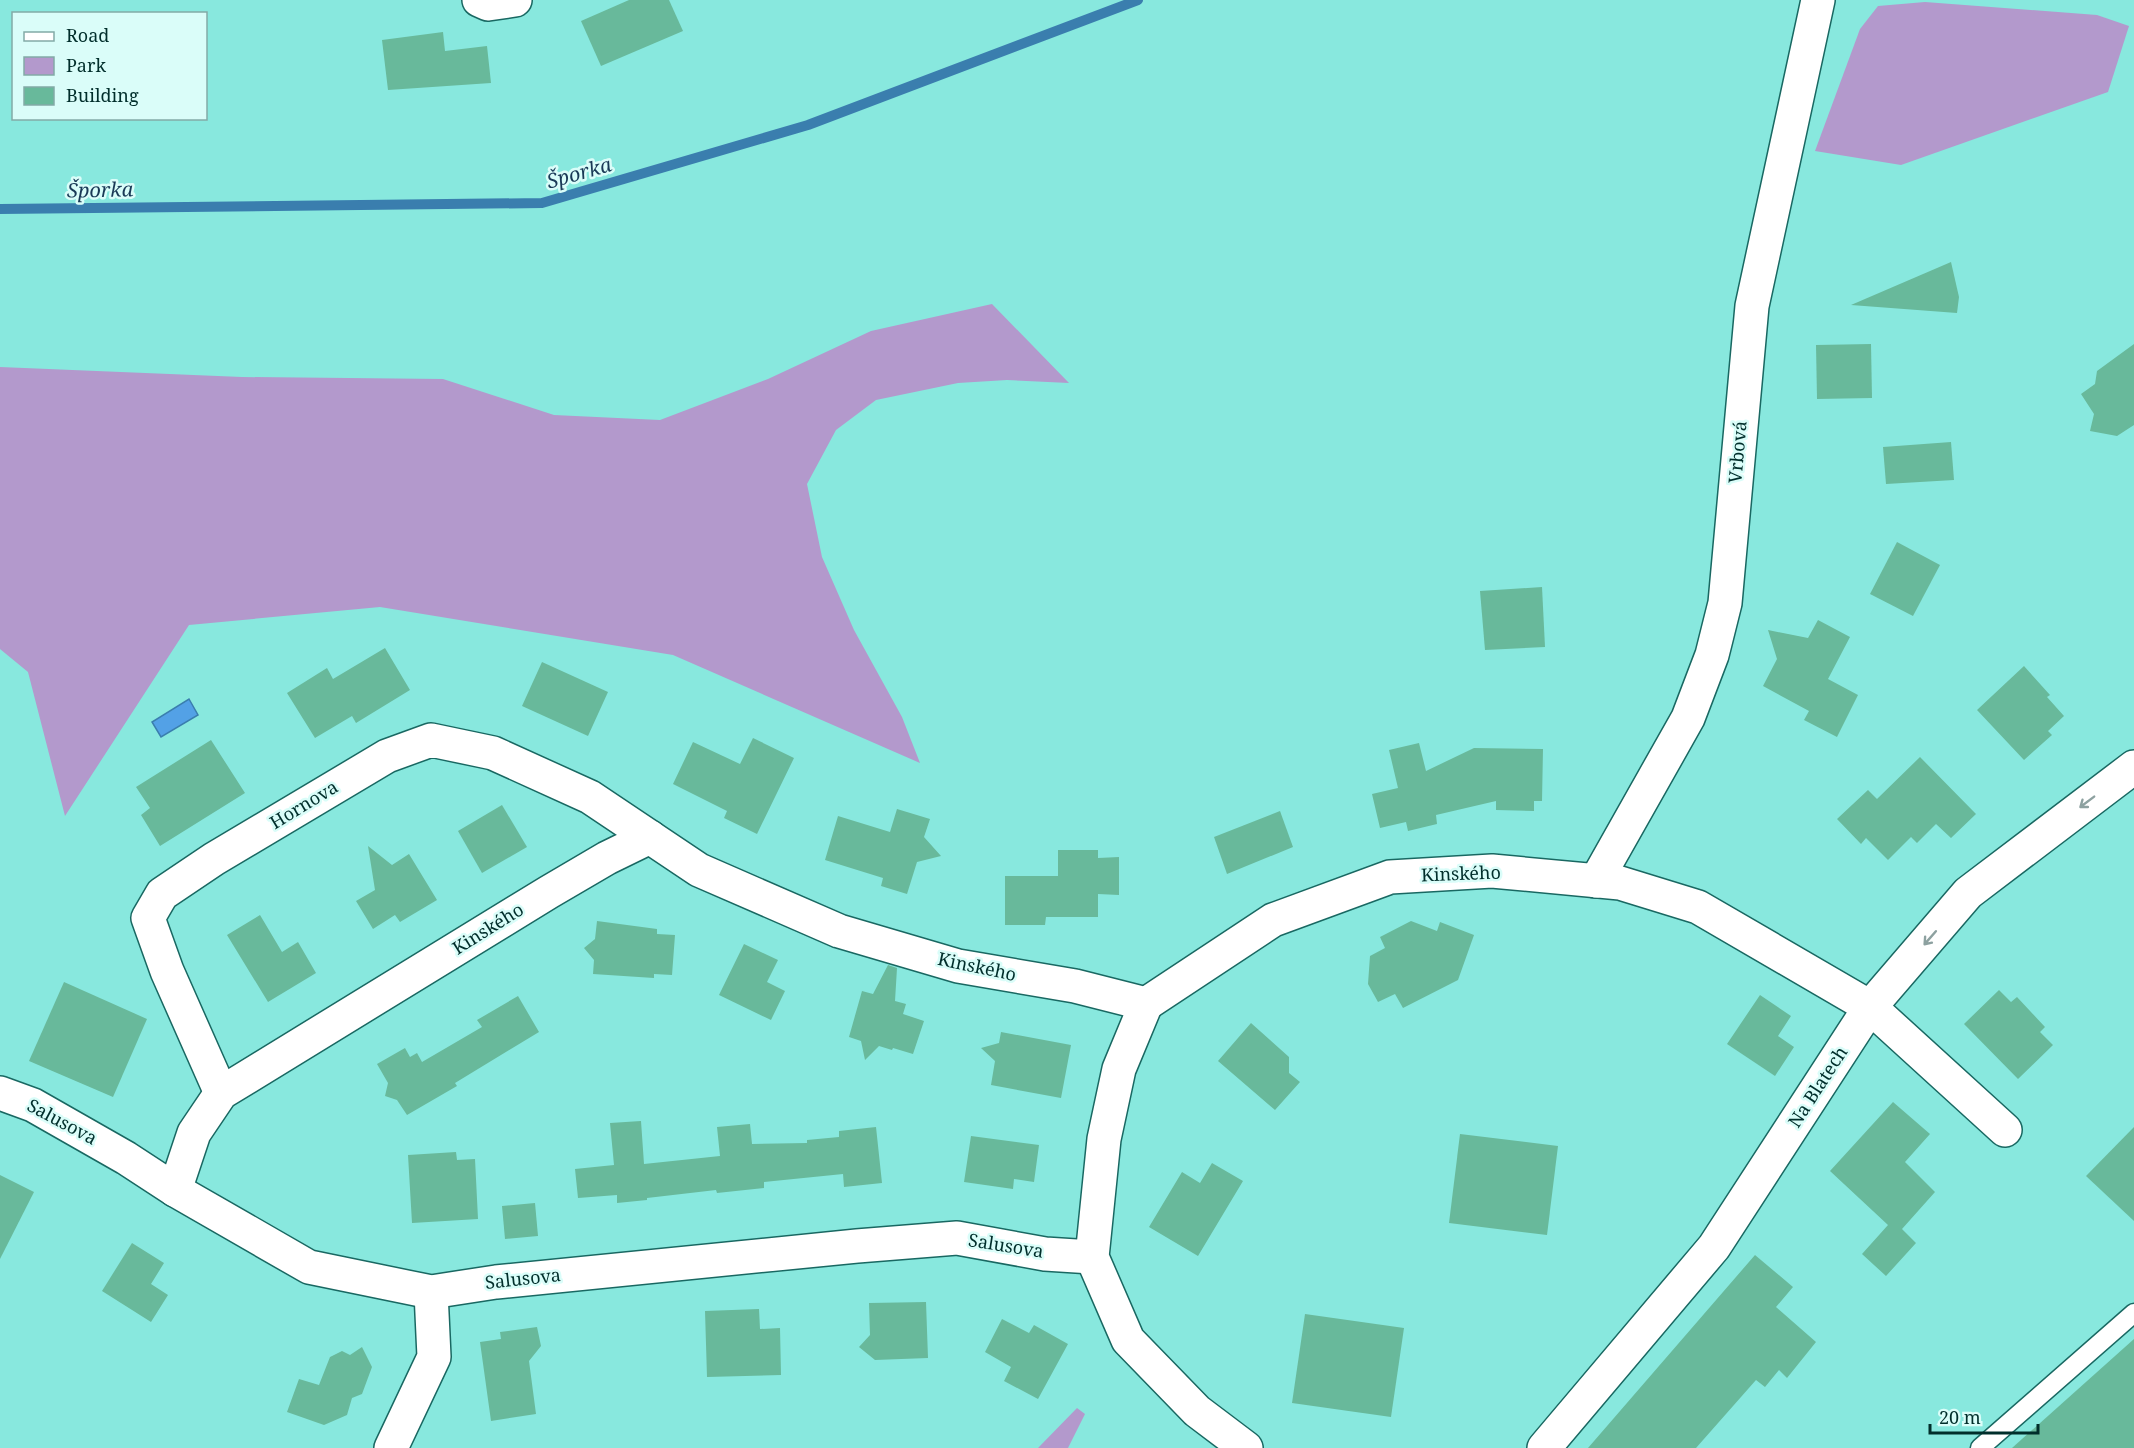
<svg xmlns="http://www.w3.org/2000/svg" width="2134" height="1448" viewBox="0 0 2134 1448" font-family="'Noto Serif',serif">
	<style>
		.green { fill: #b399cc }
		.water { fill: #53a1e6; stroke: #3a7eae; stroke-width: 1.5 }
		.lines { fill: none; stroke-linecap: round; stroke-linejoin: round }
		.stream { stroke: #3a7eae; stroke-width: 10 }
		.building { fill: #68b99b }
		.lane-casing { stroke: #196862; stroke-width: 21 }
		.street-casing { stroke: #196862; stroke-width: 36 }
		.lane { stroke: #fff; stroke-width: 18 }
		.street { stroke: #fff; stroke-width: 33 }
		.oneway { stroke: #8da1a0 }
		.labels { text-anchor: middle; stroke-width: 5; stroke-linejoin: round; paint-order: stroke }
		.street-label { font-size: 18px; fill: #012e2b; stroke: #dafdf9 }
		.water-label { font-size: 20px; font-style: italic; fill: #193956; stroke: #dafdf9 }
	</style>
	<rect width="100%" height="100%" fill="#88e8de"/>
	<g class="green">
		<path d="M 1925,2 L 2097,15 L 2129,26 L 2108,92 L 1901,165 L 1815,151 L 1860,29 L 1878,6 Z"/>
		<path d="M 992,304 L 1069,383 L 1007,380 L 958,383 L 876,400 L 836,430 L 807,484 L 822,557 L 854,630 L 902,717 L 920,763 L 673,655 L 380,607 L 189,625 L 65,816 L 28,672 L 0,649 L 0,367 L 242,377 L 443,379 L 554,415 L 660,420 L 768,379 L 871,331 Z"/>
		<path d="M 1077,1408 L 1085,1414 L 1068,1448 L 1038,1448 Z"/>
	</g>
	<path class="water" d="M 189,699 L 198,715 L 161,737 L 152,722 Z"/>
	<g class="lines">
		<path class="stream" d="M 0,209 L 542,203 L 808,125 L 1138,0"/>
	</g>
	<g class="building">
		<path d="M 629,0 L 669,0 L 683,31 L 601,66 L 581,21 Z"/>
		<path d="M 443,32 L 445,51 L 487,46 L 491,83 L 388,90 L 382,40 Z"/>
		<path d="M 1951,262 L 1959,297 L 1957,313 L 1851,305 Z"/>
		<path d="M 1871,344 L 1872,398 L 1817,399 L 1816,345 Z"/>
		<path d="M 2134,344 L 2134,425 L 2117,436 L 2090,431 L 2094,414 L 2081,394 L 2095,384 L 2097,371 Z"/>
		<path d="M 1951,442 L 1954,480 L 1886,484 L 1883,447 Z"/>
		<path d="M 1897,542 L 1940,565 L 1913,616 L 1870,594 Z"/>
		<path d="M 1542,587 L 1545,647 L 1485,650 L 1480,591 Z"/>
		<path d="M 1818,620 L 1850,637 L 1828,679 L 1858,695 L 1837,737 L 1804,720 L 1809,711 L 1763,686 L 1777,659 L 1768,630 L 1808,638 Z"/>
		<path d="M 385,648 L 410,690 L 356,723 L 352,716 L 315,738 L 287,693 L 327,668 L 333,679 Z"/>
		<path d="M 542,662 L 608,692 L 588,736 L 522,706 Z"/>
		<path d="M 2024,666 L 2050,695 L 2047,697 L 2064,716 L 2048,731 L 2052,735 L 2024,760 L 1977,710 Z"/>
		<path d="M 753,738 L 794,758 L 757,834 L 724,818 L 727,811 L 673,784 L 693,742 L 740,764 Z"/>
		<path d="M 211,740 L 245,793 L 160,846 L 141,815 L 150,808 L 136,787 Z"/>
		<path d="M 1419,743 L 1426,771 L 1474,748 L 1543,749 L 1542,801 L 1534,801 L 1534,811 L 1496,810 L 1496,801 L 1436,815 L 1437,824 L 1408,831 L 1406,822 L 1380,828 L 1372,794 L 1398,788 L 1389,750 Z"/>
		<path d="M 1920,757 L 1976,814 L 1951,838 L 1936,824 L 1917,843 L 1911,837 L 1888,860 L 1866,838 L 1861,844 L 1837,819 L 1868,790 L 1877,799 Z"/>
		<path d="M 502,805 L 527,847 L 482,873 L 458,831 Z"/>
		<path d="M 897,809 L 930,819 L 924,837 L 941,856 L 917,862 L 907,894 L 881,886 L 883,878 L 825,860 L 838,816 L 890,832 Z"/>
		<path d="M 1280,811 L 1293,847 L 1227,874 L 1214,837 Z"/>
		<path d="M 368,846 L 392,865 L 409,854 L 437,900 L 400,922 L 395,915 L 373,929 L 356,901 L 375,890 Z"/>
		<path d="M 1058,850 L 1098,850 L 1098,858 L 1119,857 L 1119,895 L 1098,894 L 1098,917 L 1046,917 L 1045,925 L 1005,925 L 1005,876 L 1058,876 Z"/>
		<path d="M 260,915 L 282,952 L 298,942 L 316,973 L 268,1002 L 227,935 Z"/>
		<path d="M 597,921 L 657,929 L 657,934 L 675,935 L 672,975 L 654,974 L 654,978 L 593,974 L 594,960 L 584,948 L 595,939 Z"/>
		<path d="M 1411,921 L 1437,931 L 1440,922 L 1474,935 L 1458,980 L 1403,1008 L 1395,994 L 1378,1002 L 1368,984 L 1370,956 L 1385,948 L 1380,937 Z"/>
		<path d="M 744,944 L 778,960 L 767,982 L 785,991 L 771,1020 L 719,995 Z"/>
		<path d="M 888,965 L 897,968 L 895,1001 L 906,1004 L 903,1014 L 924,1021 L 913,1054 L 893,1048 L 892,1050 L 879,1046 L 865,1060 L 861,1041 L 849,1037 L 862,991 L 873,994 Z"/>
		<path d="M 64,982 L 147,1019 L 113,1097 L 29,1061 Z"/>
		<path d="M 1999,990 L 2011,1002 L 2017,997 L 2045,1027 L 2040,1032 L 2053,1045 L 2018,1079 L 1964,1024 Z"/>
		<path d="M 1760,995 L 1791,1016 L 1778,1036 L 1794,1047 L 1775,1076 L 1727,1044 Z"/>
		<path d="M 518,996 L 539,1032 L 455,1083 L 457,1086 L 407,1115 L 397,1100 L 385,1096 L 388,1083 L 377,1064 L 405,1048 L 410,1057 L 417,1053 L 422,1062 L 482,1027 L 477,1020 Z"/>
		<path d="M 1251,1023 L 1289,1057 L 1289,1073 L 1300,1082 L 1275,1110 L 1218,1061 Z"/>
		<path d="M 1001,1032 L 1071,1045 L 1061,1098 L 991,1085 L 995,1061 L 981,1048 L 999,1043 Z"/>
		<path d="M 1893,1102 L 1930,1134 L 1905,1162 L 1935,1192 L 1902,1229 L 1916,1243 L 1886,1276 L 1862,1254 L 1888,1225 L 1830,1171 Z"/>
		<path d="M 641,1121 L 644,1164 L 720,1156 L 717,1127 L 750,1124 L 752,1144 L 807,1143 L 807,1140 L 839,1137 L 839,1131 L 876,1127 L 882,1183 L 844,1187 L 843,1174 L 764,1182 L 764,1188 L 717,1193 L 716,1190 L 647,1198 L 647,1200 L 617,1203 L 617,1195 L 578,1198 L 575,1169 L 614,1165 L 610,1123 Z"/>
		<path d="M 2134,1127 L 2134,1221 L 2086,1176 Z"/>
		<path d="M 1460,1134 L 1558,1146 L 1547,1235 L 1449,1223 Z"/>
		<path d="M 971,1136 L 1039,1145 L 1034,1182 L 1014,1179 L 1013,1189 L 964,1182 Z"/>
		<path d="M 456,1152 L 457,1160 L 475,1159 L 478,1219 L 412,1223 L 408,1155 Z"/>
		<path d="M 1212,1163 L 1243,1181 L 1198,1256 L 1149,1227 L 1182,1172 L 1200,1183 Z"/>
		<path d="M 0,1175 L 34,1192 L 0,1259 Z"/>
		<path d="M 535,1203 L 538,1236 L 505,1239 L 502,1206 Z"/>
		<path d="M 132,1243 L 164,1263 L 151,1284 L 168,1295 L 151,1322 L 102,1291 Z"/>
		<path d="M 1755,1255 L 1793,1287 L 1776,1307 L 1816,1342 L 1787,1378 L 1779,1370 L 1765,1387 L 1756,1380 L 1696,1448 L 1588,1448 Z"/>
		<path d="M 926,1302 L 928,1358 L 875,1360 L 859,1347 L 870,1335 L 869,1303 Z"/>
		<path d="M 759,1309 L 760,1329 L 780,1328 L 781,1375 L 707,1377 L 705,1311 Z"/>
		<path d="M 1305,1314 L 1404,1328 L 1391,1417 L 1292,1403 Z"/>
		<path d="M 1002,1319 L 1029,1333 L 1034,1325 L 1068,1344 L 1038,1399 L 1004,1381 L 1011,1367 L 985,1352 Z"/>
		<path d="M 537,1327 L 541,1346 L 529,1361 L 536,1414 L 491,1421 L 480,1342 L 501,1339 L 500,1332 Z"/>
		<path d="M 2134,1339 L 2134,1448 L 2012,1448 Z"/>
		<path d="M 362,1347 L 372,1367 L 362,1394 L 352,1398 L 347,1415 L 324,1425 L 287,1412 L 299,1379 L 319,1385 L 330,1357 L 342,1351 L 350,1355 Z"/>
	</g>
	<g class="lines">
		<defs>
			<path id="lane" d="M 1980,1448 L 2134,1313"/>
			<g id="street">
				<path d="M 479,0 L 488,4 L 515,0"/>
				<path d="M 1596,881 L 1688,718 L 1712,655 L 1725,603 L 1752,306 L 1818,0"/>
				<path d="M 1146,1004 L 1119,1069 L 1104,1139 L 1092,1257 L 1128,1340 L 1197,1411 L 1246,1448"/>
				<path d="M 0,1093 L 33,1105 L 126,1158 L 175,1190 L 309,1267 L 431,1292 L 496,1282 L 857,1246 L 957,1238 L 1045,1254 L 1092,1257"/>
				<path d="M 221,1093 L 167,971 L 148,918 L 162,894 L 214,859 L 387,756 L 431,740 L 493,753 L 590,797 L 699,870 L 839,931 L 958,966 L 1075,986 L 1146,1004 L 1273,920 L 1390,877 L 1492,871 L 1620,883 L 1698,907 L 1870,1007 L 2005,1130"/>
				<path d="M 175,1190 L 194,1133 L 221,1093 L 549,892 L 607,858 L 650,837"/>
				<path d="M 391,1448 L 434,1357 L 431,1292"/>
				<path d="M 1544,1448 L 1714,1247 L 1870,1007 L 1968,893 L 2134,767"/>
			</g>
		</defs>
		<use href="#lane" class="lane-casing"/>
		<use href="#street" class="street-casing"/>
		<use href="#lane" class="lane"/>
		<use href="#street" class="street"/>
	</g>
	<defs><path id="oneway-shaft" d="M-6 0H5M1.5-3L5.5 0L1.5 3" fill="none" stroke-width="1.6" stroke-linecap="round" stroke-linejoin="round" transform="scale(1.5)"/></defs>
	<g class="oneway">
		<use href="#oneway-shaft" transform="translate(2087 802) rotate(143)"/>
		<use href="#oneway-shaft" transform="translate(1930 938) rotate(131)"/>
	</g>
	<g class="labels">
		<g class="street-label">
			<text transform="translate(1738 452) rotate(-85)" y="6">Vrbová</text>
			<text transform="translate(304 805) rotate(-31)" y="6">Hornova</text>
			<text transform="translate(1461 874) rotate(-2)" y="6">Kinského</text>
			<text transform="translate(488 929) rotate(-32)" y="6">Kinského</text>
			<text transform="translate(977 967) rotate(12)" y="6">Kinského</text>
			<text transform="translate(1818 1087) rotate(-57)" y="6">Na Blatech</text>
			<text transform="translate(62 1122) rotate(28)" y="6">Salusova</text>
			<text transform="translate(1006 1246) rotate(9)" y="6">Salusova</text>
			<text transform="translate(523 1279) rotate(-6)" y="6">Salusova</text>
		</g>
		<g class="water-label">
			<text transform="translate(579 173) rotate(-16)" y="7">Šporka</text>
			<text transform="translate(100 190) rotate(-1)" y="7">Šporka</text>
		</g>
	</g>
	<rect x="12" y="12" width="195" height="108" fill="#dafdf9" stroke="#83aaa7" stroke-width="1.5"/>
	<rect x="24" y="32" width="30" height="9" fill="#ffffff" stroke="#83aaa7" stroke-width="1.5"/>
	<text x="66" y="42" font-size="18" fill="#012e2b">Road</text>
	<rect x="24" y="57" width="30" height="18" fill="#b399cc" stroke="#83aaa7" stroke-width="1.5"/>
	<text x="66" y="72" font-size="18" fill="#012e2b">Park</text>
	<rect x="24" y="87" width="30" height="18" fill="#68b99b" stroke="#83aaa7" stroke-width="1.5"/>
	<text x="66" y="102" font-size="18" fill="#012e2b">Building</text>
	<path d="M1930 1424v9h108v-9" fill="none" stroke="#012e2b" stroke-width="3"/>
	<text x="1939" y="1424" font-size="18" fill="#012e2b" stroke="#dafdf9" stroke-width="4.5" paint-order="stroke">20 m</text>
</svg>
